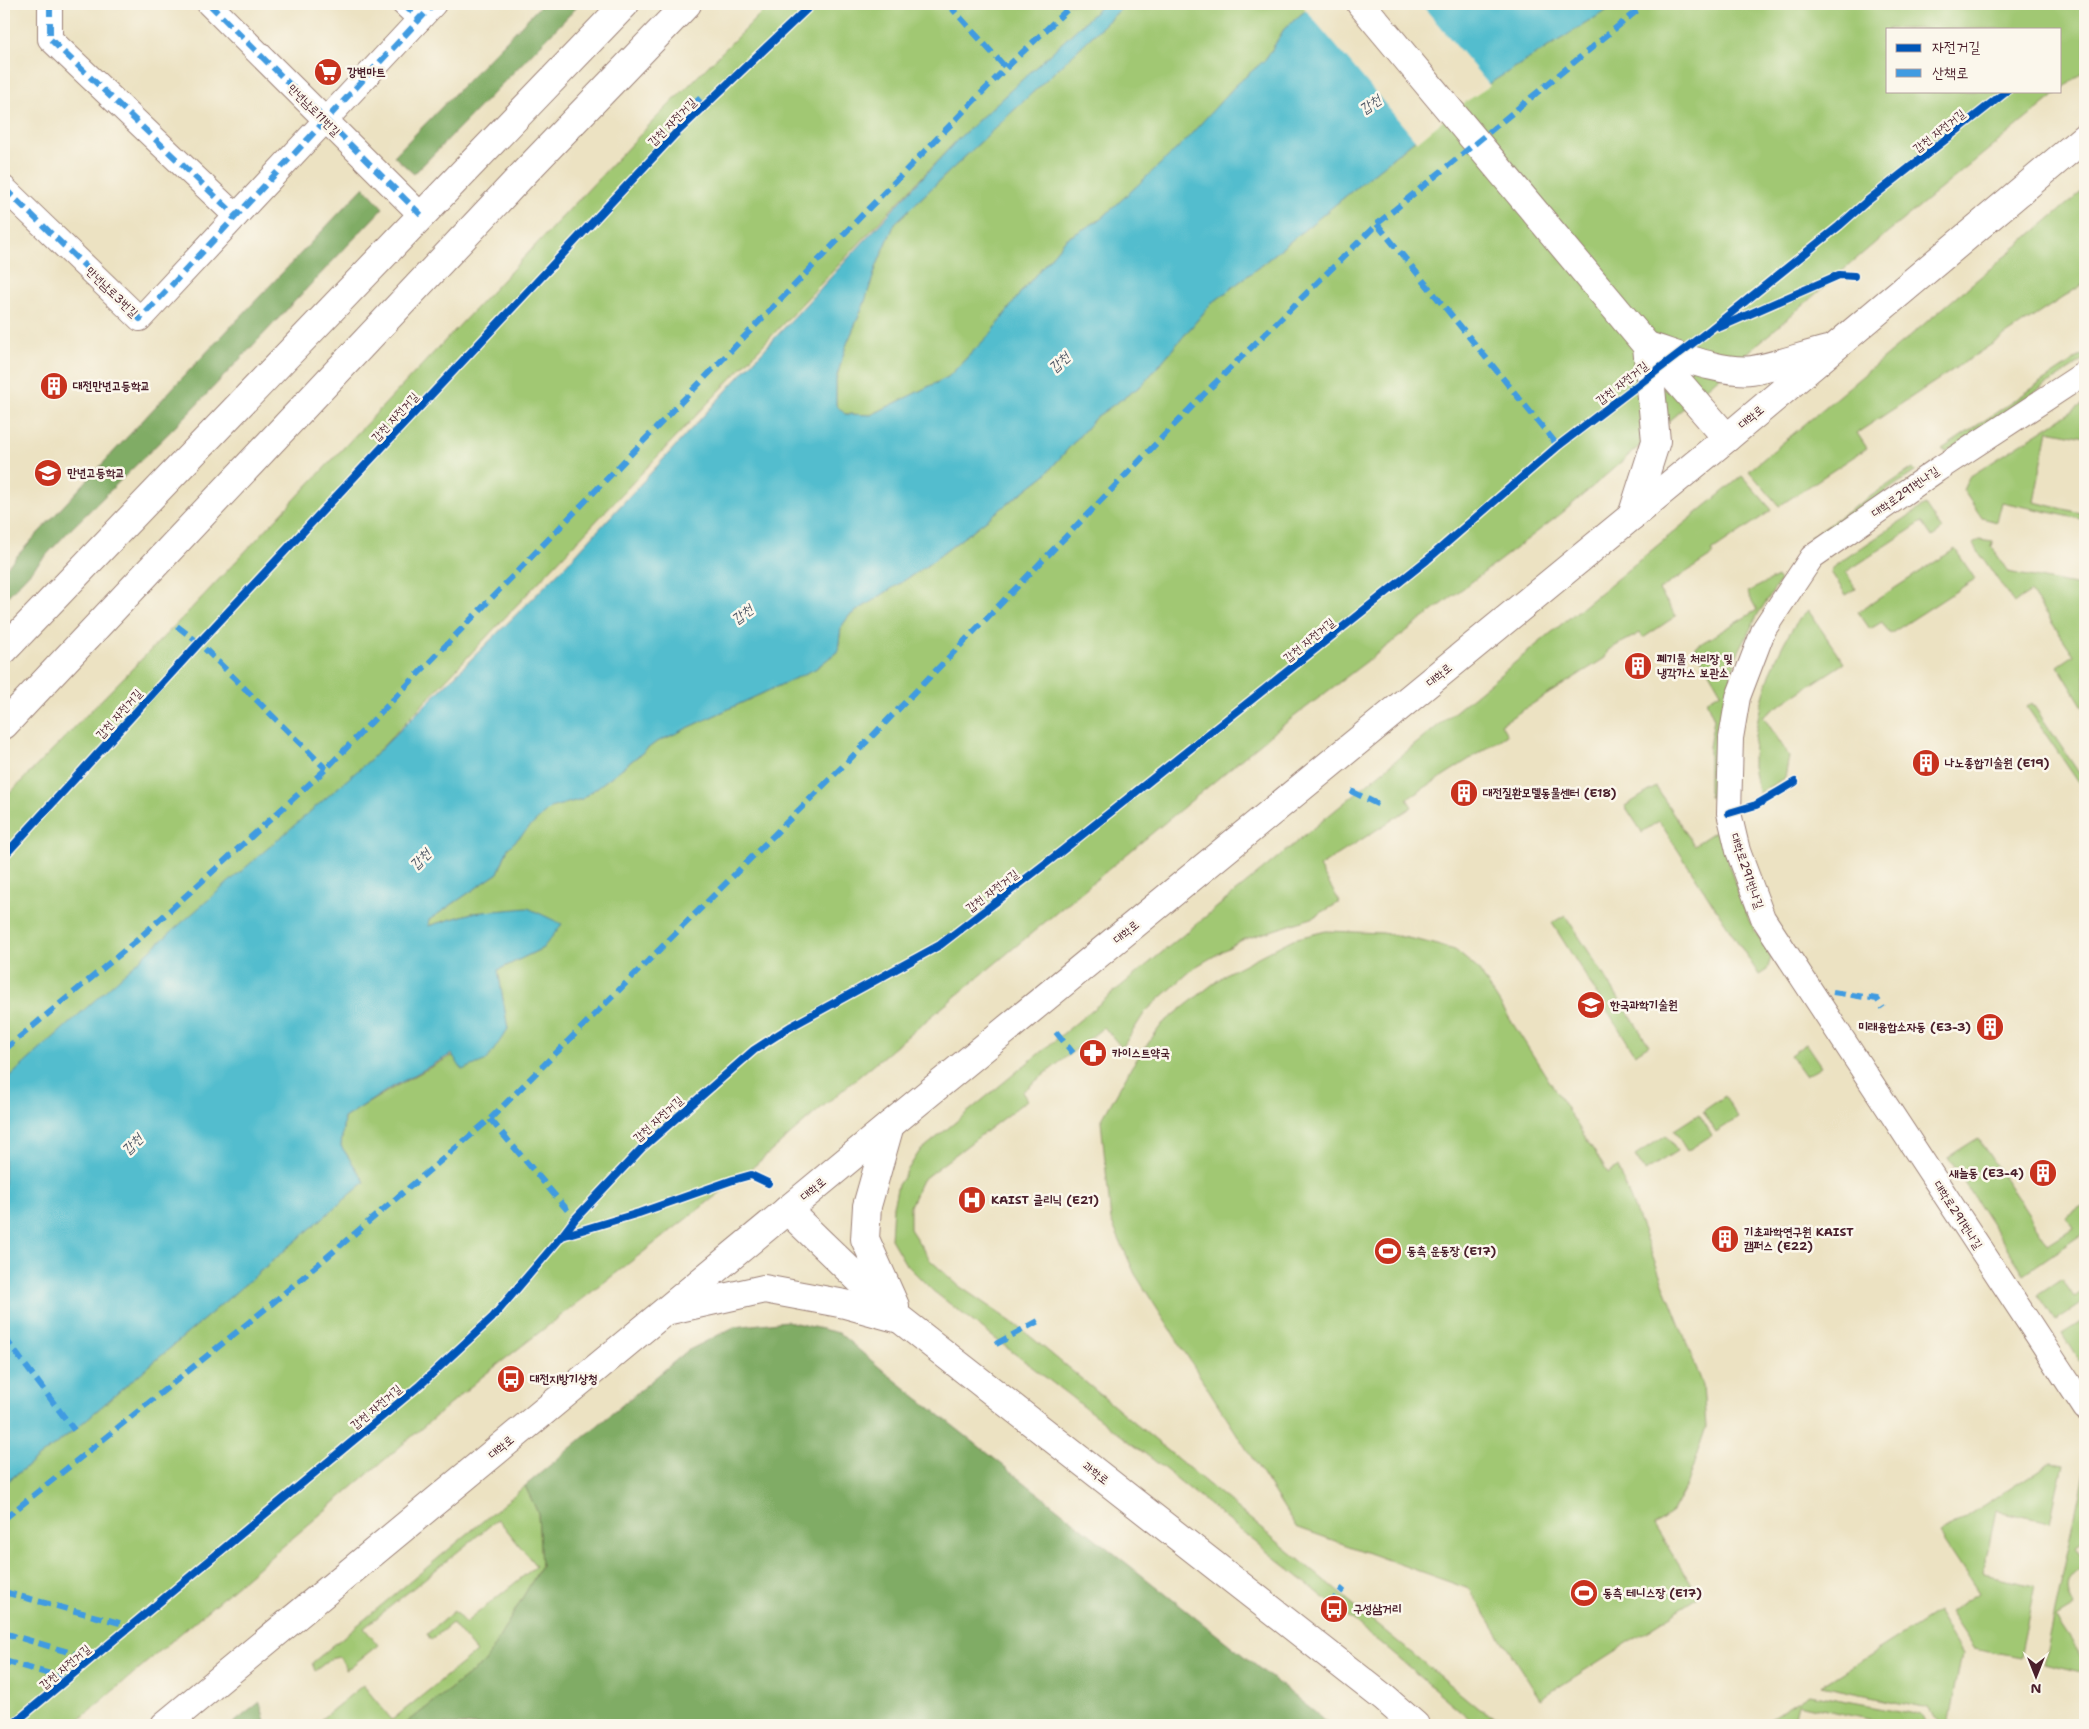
<svg xmlns="http://www.w3.org/2000/svg" width="2089" height="1729" viewBox="0 0 2089 1729" font-family="'Shantell Sans','Poor Story',sans-serif">
	<style>
		.green { fill: #a1c873; stroke: #76744f }
		.forest { fill: #80ac65; stroke: #656648 }
		.water { fill: #52bdce; stroke: #4e6e7c }
		.pier { fill: #ece2c2 }
		.lines { fill: none; stroke-linecap: round; stroke-linejoin: round }
		.minor-casing { stroke: #9b8076; stroke-width: 26 }
		.major-casing { stroke: #9b8076; stroke-width: 30 }
		.minor { stroke: #fff; stroke-width: 24 }
		.major { stroke: #fff; stroke-width: 28 }
		.quiet { stroke: #409be1; stroke-width: 6; stroke-dasharray: 12 6; stroke-linecap: butt }
		.cycleway-casing { stroke: #fbf7ec; stroke-width: 11 }
		.cycleway { stroke: #0057b8; stroke-width: 8 }
		.labels { text-anchor: middle; stroke-width: 5; stroke-linejoin: round; paint-order: stroke }
		.poi-label { font-size: 12px; font-weight: bold; fill: #4a1f2b; stroke: #fbf7ec; text-anchor: start }
		.street-label { font-size: 12px; fill: #4a1f2b; stroke: #fbf7ec }
		.water-label { font-size: 14px; font-style: italic; fill: #4d5664; stroke: #fbf7ec }
	</style>
	<rect width="100%" height="100%" fill="#fbf7ec"/>
	<filter id="ink" filterUnits="userSpaceOnUse"><feTurbulence type="fractalNoise" baseFrequency=".02" numOctaves="2"/><feDisplacementMap in="SourceGraphic" scale="10" xChannelSelector="R" yChannelSelector="G"/><feConvolveMatrix kernelMatrix="1 2 1 2 8 2 1 2 1" color-interpolation-filters="sRGB"/></filter>
	<filter id="wash" filterUnits="userSpaceOnUse"><feTurbulence type="fractalNoise" baseFrequency=".0096" numOctaves="4" result="noise"/><feDisplacementMap in="SourceGraphic" scale="20" xChannelSelector="R" yChannelSelector="G"/><feGaussianBlur stdDeviation="1.12" result="paint"/><feColorMatrix in="noise" values="0 0 0 0 0 0 0 0 0 0 0 0 0 0 0 0 0 1.4 0 .05"/><feComposite in="paint" operator="in"/></filter>
	<g filter="url(#wash)">
		<rect width="100%" height="100%" fill="#ece2c2"/>
		<g class="green">
			<path d="M 770,4 L 1104,4 L 958,139 L 371,759 L 4,1082 L 4,799 L 187,613 L 656,118 Z"/>
			<path d="M 1126,4 L 1313,4 L 1284,29 L 1267,58 L 1236,85 L 1183,144 L 1101,219 L 1066,239 L 1021,292 L 993,331 L 948,377 L 871,415 L 845,414 L 836,405 L 836,379 L 846,346 L 864,304 L 877,265 L 895,223 Z"/>
			<path d="M 1617,4 L 2085,4 L 2085,70 L 2060,91 L 2060,29 L 1888,29 L 1888,91 L 2060,91 L 1877,241 L 1562,513 L 1274,732 L 821,1108 L 752,1168 L 483,1376 L 73,1725 L 4,1725 L 4,1484 L 74,1430 L 365,1182 L 341,1146 L 344,1118 C 397,1084 451,1055 508,1029 L 498,970 L 543,948 L 472,913 L 428,926 L 429,920 L 498,873 L 508,848 L 550,807 L 582,799 L 655,743 L 815,669 L 838,651 L 841,627 L 849,616 L 925,567 L 1045,475 L 1096,417 L 1142,385 L 1211,304 L 1260,266 L 1466,98 Z"/>
			<path d="M 2085,189 L 2085,283 L 1857,433 L 1867,448 L 1779,506 L 1749,471 Z"/>
			<path d="M 2085,353 L 2085,359 L 1946,452 L 1942,449 Z"/>
			<path d="M 2085,403 L 2085,437 L 2048,430 L 2034,502 L 2085,514 L 2085,520 L 2002,502 L 1997,522 L 1982,518 L 1963,490 L 1969,477 Z"/>
			<path d="M 1913,468 L 1916,471 L 1815,540 L 1810,537 Z"/>
			<path d="M 1742,476 L 1772,510 L 1712,551 L 1714,554 L 1659,590 L 1676,616 L 1643,638 L 1640,633 L 1608,650 L 1605,658 L 1501,724 L 1507,735 L 1407,799 L 1412,807 L 1319,867 L 1340,902 L 1312,918 L 1242,940 L 1195,967 L 1145,1012 L 1122,1048 L 1104,1027 L 1022,1092 L 1027,1100 L 922,1180 L 910,1206 L 910,1229 L 930,1260 L 959,1286 L 1019,1327 L 1479,1709 L 1517,1725 L 1477,1725 L 1384,1646 L 1161,1466 L 933,1291 L 905,1263 L 891,1239 L 893,1206 L 898,1185 L 919,1152 Z"/>
			<path d="M 1925,505 L 1942,530 L 1932,537 L 1922,522 L 1846,572 L 1856,589 L 1846,595 L 1831,572 L 1837,564 Z"/>
			<path d="M 1979,540 L 1993,542 L 1992,547 L 2008,572 L 2085,587 L 2085,710 L 2058,666 L 2074,655 L 2031,592 L 2014,603 L 1973,544 Z"/>
			<path d="M 1955,549 L 1975,579 L 1890,634 L 1882,622 L 1870,629 L 1858,612 Z"/>
			<path d="M 1777,577 L 1780,581 L 1758,614 L 1737,655 L 1720,720 L 1715,774 L 1718,792 L 1714,797 L 1709,797 L 1709,747 L 1714,719 L 1706,701 L 1721,692 L 1695,647 L 1757,610 L 1747,592 Z"/>
			<path d="M 1808,610 L 1844,663 L 1763,716 L 1789,756 L 1785,778 L 1758,793 C 1757,784 1754,775 1753,766 C 1752,721 1774,641 1808,610 Z"/>
			<path d="M 2032,703 L 2079,773 L 2085,769 L 2085,783 L 2081,786 L 2027,707 Z"/>
			<path d="M 1656,787 L 1694,845 L 1716,831 L 1719,832 L 1739,896 L 1750,922 L 1771,958 L 1767,970 L 1759,975 L 1659,821 L 1642,832 L 1625,806 Z"/>
			<path d="M 1565,915 L 1649,1045 L 1635,1054 L 1552,923 Z"/>
			<path d="M 1326,931 L 1383,933 L 1422,941 L 1455,950 L 1478,969 L 1608,1173 L 1618,1167 L 1703,1385 L 1706,1427 L 1687,1484 L 1672,1512 L 1654,1525 L 1699,1597 L 1540,1699 L 1469,1589 L 1296,1527 L 1135,1274 L 1111,1221 L 1101,1121 L 1132,1066 L 1162,1024 L 1227,973 L 1293,939 Z"/>
			<path d="M 1806,1044 L 1821,1066 L 1805,1076 L 1790,1055 Z"/>
			<path d="M 1725,1096 L 1738,1118 L 1716,1132 L 1703,1111 Z"/>
			<path d="M 1699,1114 L 1712,1135 L 1687,1151 L 1674,1130 Z"/>
			<path d="M 1666,1135 L 1677,1151 L 1645,1171 L 1635,1156 Z"/>
			<path d="M 1978,1138 L 2048,1244 L 2073,1228 L 2066,1217 L 2082,1207 L 2085,1212 L 2085,1232 L 2024,1274 L 1948,1157 Z"/>
			<path d="M 2062,1279 L 2074,1297 L 2085,1290 L 2085,1301 L 2055,1321 L 2038,1295 Z"/>
			<path d="M 2085,1319 L 2085,1369 L 2063,1333 Z"/>
			<path d="M 2051,1462 L 2063,1464 L 2050,1522 L 1996,1511 L 1983,1574 L 2035,1585 L 2020,1657 L 1973,1648 L 1949,1612 L 1979,1593 L 1940,1534 Z"/>
			<path d="M 2085,1468 L 2085,1539 L 2075,1546 L 2085,1562 L 2085,1566 C 2066,1577 2062,1587 2074,1607 L 2056,1618 L 2085,1662 L 2085,1674 L 2044,1664 Z"/>
			<path d="M 525,1486 L 538,1513 L 541,1566 L 485,1662 L 404,1725 L 321,1725 L 320,1720 L 363,1685 L 392,1720 L 476,1652 L 452,1623 L 431,1640 L 427,1634 L 454,1611 L 465,1623 L 536,1566 L 498,1519 L 364,1628 L 378,1645 L 349,1668 L 345,1670 L 345,1665 L 339,1657 L 330,1659 L 315,1671 L 312,1663 Z"/>
			<path d="M 1937,1612 L 1962,1653 L 1948,1725 L 1941,1725 L 1929,1708 L 1821,1686 Z"/>
			<path d="M 1809,1694 L 1922,1715 L 1928,1725 L 1889,1725 L 1887,1723 L 1798,1704 L 1793,1725 L 1760,1725 Z"/>
		</g>
		<g class="forest">
			<path d="M 542,4 L 580,4 L 414,174 L 394,156 Z"/>
			<path d="M 364,187 L 383,208 L 187,415 L 67,533 L 4,600 L 4,570 L 183,377 Z"/>
			<path d="M 787,1321 L 839,1333 L 885,1372 L 1331,1725 L 404,1725 L 485,1662 L 541,1566 L 538,1513 L 525,1486 L 687,1351 L 734,1327 Z"/>
			<path d="M 260,1702 L 266,1725 L 231,1725 Z"/>
		</g>
		<path class="water" d="M 1104,4 L 1126,4 L 895,223 L 877,265 L 864,304 L 846,346 L 836,379 L 836,405 L 845,414 L 871,415 L 948,377 L 993,331 L 1021,292 L 1066,239 L 1101,219 L 1182,144 L 1236,85 L 1267,58 L 1284,29 L 1313,4 L 1617,4 L 1466,98 L 1260,266 L 1211,304 L 1142,385 L 1096,417 L 1045,475 L 925,567 L 849,616 L 841,627 L 838,651 L 815,669 L 655,743 L 582,799 L 550,808 L 508,848 L 498,873 L 429,920 L 428,926 L 472,913 L 528,908 L 562,924 L 543,948 L 498,970 L 508,1029 L 487,1060 L 462,1070 L 452,1054 L 389,1089 L 344,1118 L 341,1146 L 365,1182 L 74,1430 L 4,1484 L 4,1082 L 156,945 L 371,759 L 566,565 L 958,139 Z"/>
		<path class="pier" d="M 1309,4 L 1421,4 L 1490,86 L 1467,101 L 1417,142 L 1304,8 Z"/>
	</g>
	<g filter="url(#ink)">
		<g class="lines">
			<defs>
				<g id="minor">
					<path d="M 50,4 L 50,39 L 236,216"/>
					<path d="M 209,4 L 421,215"/>
					<path d="M 404,4 L 420,19"/>
					<path d="M 4,188 L 140,319 L 434,4"/>
					<path d="M 2085,373 L 1937,470 L 1812,557 L 1764,629 L 1738,697 L 1731,738 L 1729,813 L 1738,851 L 1763,918 L 2085,1408"/>
				</g>
				<g id="major">
					<path d="M 1361,4 L 1647,346 L 1727,438"/>
					<path d="M 1647,346 C 1674,354 1723,374 1752,370 C 1777,366 1802,356 1827,350"/>
					<path d="M 1632,516 L 1656,441 L 1647,346"/>
					<path d="M 4,650 L 625,4"/>
					<path d="M 4,725 L 528,169 L 687,4"/>
					<path d="M 890,1125 L 867,1206 L 865,1239 L 895,1306"/>
					<path d="M 787,1210 L 900,1319 L 1384,1698 L 1415,1725"/>
					<path d="M 670,1310 L 764,1289 L 845,1304 L 896,1318"/>
					<path d="M 165,1725 L 890,1125 L 1727,438 L 2085,137"/>
				</g>
			</defs>
			<use href="#minor" class="minor-casing"/>
			<use href="#major" class="major-casing"/>
			<use href="#minor" class="minor"/>
			<use href="#major" class="major"/>
			<g class="quiet">
				<path d="M 50,4 L 50,39 L 236,216"/>
				<path d="M 209,4 L 421,215"/>
				<path d="M 404,4 L 420,19"/>
				<path d="M 948,4 L 1006,68"/>
				<path d="M 696,98 L 704,107"/>
				<path d="M 4,188 L 140,319 L 434,4"/>
				<path d="M 1377,224 L 1558,446"/>
				<path d="M 177,626 L 199,643 L 326,769"/>
				<path d="M 1351,791 L 1379,805"/>
				<path d="M 1833,992 L 1877,999 L 1883,1008"/>
				<path d="M 1056,1032 L 1073,1053"/>
				<path d="M 4,1050 L 136,941 L 326,769 L 871,206 L 1006,68 L 1073,4"/>
				<path d="M 490,1119 L 575,1219"/>
				<path d="M 4,1337 L 74,1430"/>
				<path d="M 996,1344 L 1040,1320"/>
				<path d="M 4,1519 L 269,1306 L 490,1119 L 850,759 L 1212,386 L 1377,224 L 1645,4"/>
				<path d="M 4,1592 L 131,1626"/>
				<path d="M 1328,1606 L 1344,1588"/>
				<path d="M 4,1633 L 92,1659"/>
				<path d="M 4,1661 L 68,1679"/>
			</g>
			<defs>
				<g id="cycleway">
					<path d="M 1720,327 L 1839,275 L 1854,276"/>
					<path d="M 1729,813 L 1756,805 L 1795,782"/>
					<path d="M 4,856 L 199,643 L 675,134 L 812,4"/>
					<path d="M 562,1236 L 639,1213 L 733,1180 L 751,1175 L 768,1183"/>
					<path d="M 12,1725 L 420,1385 L 492,1318 L 562,1236 L 575,1219 L 642,1148 L 754,1050 L 790,1027 L 940,945 L 1058,854 L 1427,560 L 1558,446 L 1706,333 L 1839,226 L 1866,202 L 2007,91"/>
				</g>
			</defs>
			<use href="#cycleway" class="cycleway-casing"/>
			<use href="#cycleway" class="cycleway"/>
		</g>
	</g>
	<defs>
		<symbol id="supermarket-disc" viewBox="-11 -11 22 22"><circle r="9.5" fill="#c8321e" stroke="#fbf7ec"/><path d="M-6-5.5h2.5l.6 2H6L4.5 2H-2.5L-4.4-4H-6ZM-1.5 3.2a1.3 1.3 0 1 0 .1 0ZM3 3.2a1.3 1.3 0 1 0 .1 0Z" fill="#fff"/></symbol>
		<symbol id="building-disc" viewBox="-11 -11 22 22"><circle r="9.5" fill="#c8321e" stroke="#fbf7ec"/><path d="M-4-6H4V6H1V3H-1V6H-4ZM-2.5-4.3h1.7v1.8h-1.7ZM.8-4.3h1.7v1.8H.8ZM-2.5-1h1.7V.8h-1.7ZM.8-1h1.7V.8H.8Z" fill="#fff"/></symbol>
		<symbol id="school-disc" viewBox="-11 -11 22 22"><circle r="9.5" fill="#c8321e" stroke="#fbf7ec"/><path d="M0-5L7-2L0 1L-7-2ZM-4 1L0 2.5L4 1V4Q0 6-4 4Z" fill="#fff"/></symbol>
		<symbol id="university-disc" viewBox="-11 -11 22 22"><circle r="9.5" fill="#c8321e" stroke="#fbf7ec"/><path d="M0-5L7-2L0 1L-7-2ZM-4 1L0 2.5L4 1V4Q0 6-4 4Z" fill="#fff"/></symbol>
		<symbol id="pharmacy-disc" viewBox="-11 -11 22 22"><circle r="9.5" fill="#c8321e" stroke="#fbf7ec"/><path d="M-2-6h4v4h4v4h-4v4h-4v-4h-4v-4h4Z" fill="#fff"/></symbol>
		<symbol id="hospital-disc" viewBox="-11 -11 22 22"><circle r="9.5" fill="#c8321e" stroke="#fbf7ec"/><path d="M-5-5h3v3.5h4V-5h3V5h-3V1.5h-4V5h-3Z" fill="#fff"/></symbol>
		<symbol id="stadium-disc" viewBox="-11 -11 22 22"><circle r="9.5" fill="#c8321e" stroke="#fbf7ec"/><path d="M0-5a6.5 5 0 1 0 0 10a6.5 5 0 1 0 0-10ZM-3.5-1.8h7v3.6h-7Z" fill="#fff"/></symbol>
		<symbol id="bus-disc" viewBox="-11 -11 22 22"><circle r="9.5" fill="#c8321e" stroke="#fbf7ec"/><path d="M-5-6H5V4H4V6H2V4H-2V6H-4V4H-5ZM-3.5-4V0h7V-4ZM-3.5 1.2v1.5H-2V1.2ZM2 1.2v1.5H3.5V1.2Z" fill="#fff"/></symbol>
	</defs>
	<g fill-rule="evenodd">
		<use href="#supermarket-disc" x="312" y="56" width="32" height="32"/>
		<use href="#building-disc" x="38" y="370" width="32" height="32"/>
		<use href="#school-disc" x="32" y="457" width="32" height="32"/>
		<use href="#building-disc" x="1622" y="650" width="32" height="32"/>
		<use href="#building-disc" x="1910" y="747" width="32" height="32"/>
		<use href="#building-disc" x="1448" y="777" width="32" height="32"/>
		<use href="#university-disc" x="1575" y="989" width="32" height="32"/>
		<use href="#building-disc" x="1974" y="1011" width="32" height="32"/>
		<use href="#pharmacy-disc" x="1077" y="1037" width="32" height="32"/>
		<use href="#building-disc" x="2027" y="1157" width="32" height="32"/>
		<use href="#hospital-disc" x="956" y="1184" width="32" height="32"/>
		<use href="#building-disc" x="1709" y="1223" width="32" height="32"/>
		<use href="#stadium-disc" x="1372" y="1235" width="32" height="32"/>
		<use href="#bus-disc" x="495" y="1363" width="32" height="32"/>
		<use href="#stadium-disc" x="1568" y="1577" width="32" height="32"/>
		<use href="#bus-disc" x="1318" y="1593" width="32" height="32"/>
	</g>
	<g class="labels">
		<g class="poi-label">
			<text x="347" y="76">강변마트</text>
			<text x="73" y="390">대전만년고등학교</text>
			<text x="67" y="477">만년고등학교</text>
			<text x="1657" y="663">폐기물 처리장 및<tspan x="1657" dy="14">냉각가스 보관소</tspan></text>
			<text x="1945" y="767">나노종합기술원 (E19)</text>
			<text x="1483" y="797">대전질환모델동물센터 (E18)</text>
			<text x="1610" y="1009">한국과학기술원</text>
			<text x="1971" y="1031" text-anchor="end">미래융합소자동 (E3-3)</text>
			<text x="1112" y="1057">카이스트약국</text>
			<text x="2024" y="1177" text-anchor="end">새늘동 (E3-4)</text>
			<text x="991" y="1204">KAIST 클리닉 (E21)</text>
			<text x="1744" y="1236">기초과학연구원 KAIST<tspan x="1744" dy="14">캠퍼스 (E22)</tspan></text>
			<text x="1407" y="1255">동측 운동장 (E17)</text>
			<text x="530" y="1383">대전지방기상청</text>
			<text x="1603" y="1597">동측 테니스장 (E17)</text>
			<text x="1353" y="1613">구성삼거리</text>
		</g>
		<g class="street-label">
			<text transform="translate(314 110) rotate(45)" y="4">만년남로11번길</text>
			<text transform="translate(672 122) rotate(-45)" y="4">갑천 자전거길</text>
			<text transform="translate(1939 131) rotate(-38)" y="4">갑천 자전거길</text>
			<text transform="translate(112 292) rotate(44)" y="4">만년남로3번길</text>
			<text transform="translate(1622 383) rotate(-38)" y="4">갑천 자전거길</text>
			<text transform="translate(395 417) rotate(-47)" y="4">갑천 자전거길</text>
			<text transform="translate(1751 417) rotate(-40)" y="4">대학로</text>
			<text transform="translate(1905 492) rotate(-35)" y="4">대학로291번나길</text>
			<text transform="translate(1309 640) rotate(-39)" y="4">갑천 자전거길</text>
			<text transform="translate(1439 675) rotate(-39)" y="4">대학로</text>
			<text transform="translate(119 714) rotate(-48)" y="4">갑천 자전거길</text>
			<text transform="translate(1747 871) rotate(71)" y="4">대학로291번나길</text>
			<text transform="translate(992 891) rotate(-37)" y="4">갑천 자전거길</text>
			<text transform="translate(1126 932) rotate(-39)" y="4">대학로</text>
			<text transform="translate(658 1119) rotate(-42)" y="4">갑천 자전거길</text>
			<text transform="translate(813 1189) rotate(-40)" y="4">대학로</text>
			<text transform="translate(1958 1215) rotate(57)" y="4">대학로291번나길</text>
			<text transform="translate(376 1407) rotate(-40)" y="4">갑천 자전거길</text>
			<text transform="translate(501 1447) rotate(-40)" y="4">대학로</text>
			<text transform="translate(1096 1473) rotate(38)" y="4">과학로</text>
			<text transform="translate(65 1667) rotate(-40)" y="4">갑천 자전거길</text>
		</g>
		<g class="water-label">
			<text transform="translate(1370 104) rotate(-34)" y="5">갑천</text>
			<text transform="translate(1059 362) rotate(-42)" y="5">갑천</text>
			<text transform="translate(742 614) rotate(-37)" y="5">갑천</text>
			<text transform="translate(420 859) rotate(-45)" y="5">갑천</text>
			<text transform="translate(132 1144) rotate(-45)" y="5">갑천</text>
		</g>
	</g>
	<rect width="2089" height="1729" fill="none" stroke="#fbf7ec" stroke-width="20"/>
	<rect x="1886" y="28" width="175" height="65" fill="#fbf7ec" stroke="#b4a19f"/>
	<rect x="1896" y="44" width="25" height="8" fill="#0057b8" stroke="#b4a19f"/>
	<text x="1932" y="52" font-size="15" fill="#4a1f2b">자전거길</text>
	<rect x="1896" y="69" width="25" height="8" fill="#409be1" stroke="#b4a19f"/>
	<text x="1932" y="78" font-size="15" fill="#4a1f2b">산책로</text>
	<g transform="translate(2036 1676) rotate(180)" stroke="#fbf7ec" stroke-width="4" paint-order="stroke">
	<path d="M0-4L9 19L0 12L-9 19Z" fill="#4a1f2b"/>
	<text y="-8" font-size="14" font-weight="bold" text-anchor="middle" fill="#4a1f2b">N</text>
	</g>
</svg>
